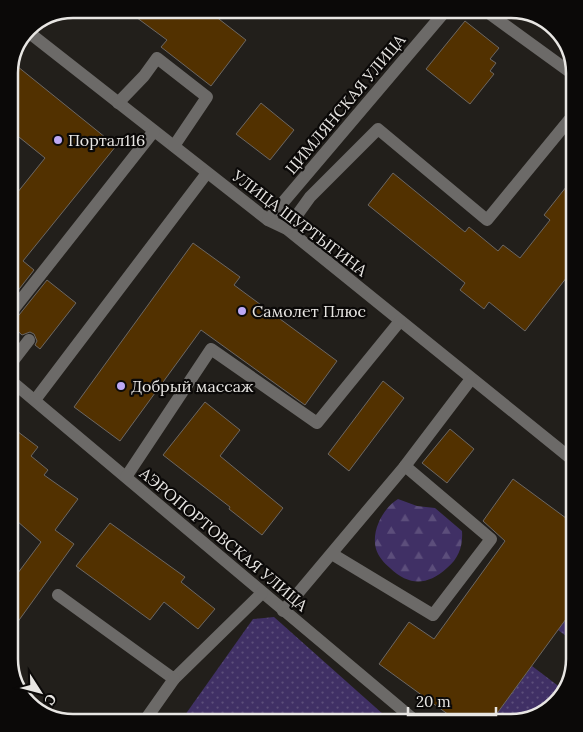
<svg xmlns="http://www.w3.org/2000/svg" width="583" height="732" viewBox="0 0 583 732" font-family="Lora,serif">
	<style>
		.green { fill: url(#green-dots) }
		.forest { fill: url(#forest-firs) }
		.building { fill: #523100; stroke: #6c6763 }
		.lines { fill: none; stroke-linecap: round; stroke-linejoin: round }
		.minor { stroke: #6c6a68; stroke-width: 12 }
		.poi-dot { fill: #bda9f5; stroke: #0b0908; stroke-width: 2 }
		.labels { text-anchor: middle; stroke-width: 4.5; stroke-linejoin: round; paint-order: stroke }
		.street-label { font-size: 16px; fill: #e8e6e3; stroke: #0b0908 }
		.poi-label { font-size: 16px; fill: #e8e6e3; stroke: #0b0908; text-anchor: start }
		.rim { fill: none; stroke: #e8e6e3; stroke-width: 2.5 }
	</style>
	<defs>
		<pattern id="green-dots" width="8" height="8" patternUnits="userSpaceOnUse" patternTransform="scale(1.25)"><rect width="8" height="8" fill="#403065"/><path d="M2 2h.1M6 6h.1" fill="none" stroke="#5c4e7b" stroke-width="1.8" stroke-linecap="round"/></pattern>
		<pattern id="forest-firs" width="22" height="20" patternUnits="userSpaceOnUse" patternTransform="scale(1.25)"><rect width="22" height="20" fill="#403065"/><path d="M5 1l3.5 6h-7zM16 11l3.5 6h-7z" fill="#5c4e7b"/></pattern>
	</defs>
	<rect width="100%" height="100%" fill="#221f1b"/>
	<g class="green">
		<path d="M 574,608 L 574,642 L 558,630 Z"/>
		<path d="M 274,617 L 393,723 L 196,723 L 185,715 L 253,619 Z"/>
		<path d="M 532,666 L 561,688 L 543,713 L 511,723 L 490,723 Z"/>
	</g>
	<path class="forest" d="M 398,499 L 417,506 L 435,508 L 462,531 C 463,546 459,558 447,568 C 427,586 409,586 390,568 C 384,563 378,556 376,549 C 371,531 383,508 398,499 Z"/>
	<g class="building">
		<path d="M 125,9 L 206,9 L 246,40 L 211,86 L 161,47 L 167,40 Z"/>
		<path d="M 465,21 L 499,48 L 490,59 L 496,63 L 490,71 L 494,74 L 470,104 L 426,69 Z"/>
		<path d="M 12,62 L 116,146 L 23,261 L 34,270 L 9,302 L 9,203 L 45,158 L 9,129 L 9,68 Z"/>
		<path d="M 261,103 L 294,130 L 270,160 L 236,134 Z"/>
		<path d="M 393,173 L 465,232 L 469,227 L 498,251 L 503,245 L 520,258 L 550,220 L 544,215 L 574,177 L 574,268 L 525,331 L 489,302 L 484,309 L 460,290 L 465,283 L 368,205 Z"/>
		<path d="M 193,243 L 240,277 L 234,285 L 337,361 L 305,405 L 201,330 L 120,441 L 74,407 Z"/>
		<path d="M 47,280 L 76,303 L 40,349 L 35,345 L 37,341 L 34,334 L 30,332 L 22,335 L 9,323 L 15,320 Z"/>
		<path d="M 383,381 L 404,398 L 349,471 L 328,454 Z"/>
		<path d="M 205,402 L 240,430 L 220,456 L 283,508 L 262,535 L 229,509 L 230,507 L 163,455 Z"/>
		<path d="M 9,425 L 38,447 L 31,456 L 48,470 L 44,475 L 78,499 L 55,530 L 74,544 L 9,634 L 9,585 L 41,542 L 9,514 Z"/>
		<path d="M 450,429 L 474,449 L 447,483 L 422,463 Z"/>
		<path d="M 513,479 L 574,524 L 574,608 L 490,723 L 460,723 L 379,664 L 409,622 L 434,639 L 505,541 L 483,521 Z"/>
		<path d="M 110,523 L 185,577 L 181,582 L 215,609 L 198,629 L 164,602 L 150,620 L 76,566 Z"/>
	</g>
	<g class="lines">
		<g class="minor">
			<path d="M 483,9 L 574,75"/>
			<path d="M 27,31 L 268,220 L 287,229 L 574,461"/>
			<path d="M 118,103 L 144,76 L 157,58 L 207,97 L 174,146"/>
			<path d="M 268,220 L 447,9"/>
			<path d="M 287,229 L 310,197 L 378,129 L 487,220 L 574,114"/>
			<path d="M 9,315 L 154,131"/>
			<path d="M 9,366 L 29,340"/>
			<path d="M 9,379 L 418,723"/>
			<path d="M 35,400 L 207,173"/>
			<path d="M 126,477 L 211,349 L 317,423 L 400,321"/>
			<path d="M 332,554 L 433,615 L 491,539 L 405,466"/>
			<path d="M 58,595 L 174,679 L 262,593"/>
			<path d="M 283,611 L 405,466 L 471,379"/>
			<path d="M 143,723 L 174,679"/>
		</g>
	</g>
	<g class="poi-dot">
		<circle cx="58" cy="140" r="5"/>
		<circle cx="242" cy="311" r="5"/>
		<circle cx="121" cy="386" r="5"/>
	</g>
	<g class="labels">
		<g class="street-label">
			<text transform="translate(345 104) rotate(-50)" y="6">ЦИМЛЯНСКАЯ УЛИЦА</text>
			<text transform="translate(300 223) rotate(37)" y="6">УЛИЦА ШУРТЫГИНА</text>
			<text transform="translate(224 539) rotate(40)" y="6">АЭРОПОРТОВСКАЯ УЛИЦА</text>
		</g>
		<g class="poi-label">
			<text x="68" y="146">Портал116</text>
			<text x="252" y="317">Самолет Плюс</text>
			<text x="131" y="392">Добрый массаж</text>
		</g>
	</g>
	<path d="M0 0H583V732H0ZM73 18H511A55 55 0 0 1 566 73V659A55 55 0 0 1 511 714H73A55 55 0 0 1 18 659V73A55 55 0 0 1 73 18Z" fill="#0b0908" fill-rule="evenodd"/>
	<path class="rim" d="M73 18H511A55 55 0 0 1 566 73V659A55 55 0 0 1 511 714H73A55 55 0 0 1 18 659V73A55 55 0 0 1 73 18Z"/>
	<g transform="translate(40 692) rotate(126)" stroke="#0b0908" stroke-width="4" paint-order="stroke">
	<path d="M0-4L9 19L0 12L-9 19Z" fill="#e8e6e3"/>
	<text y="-8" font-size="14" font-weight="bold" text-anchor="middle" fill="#e8e6e3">С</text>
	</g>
	<path d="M408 707v8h88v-8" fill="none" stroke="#e8e6e3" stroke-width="2.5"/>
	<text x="416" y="707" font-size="15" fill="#e8e6e3" stroke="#0b0908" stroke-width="4" paint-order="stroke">20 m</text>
</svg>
